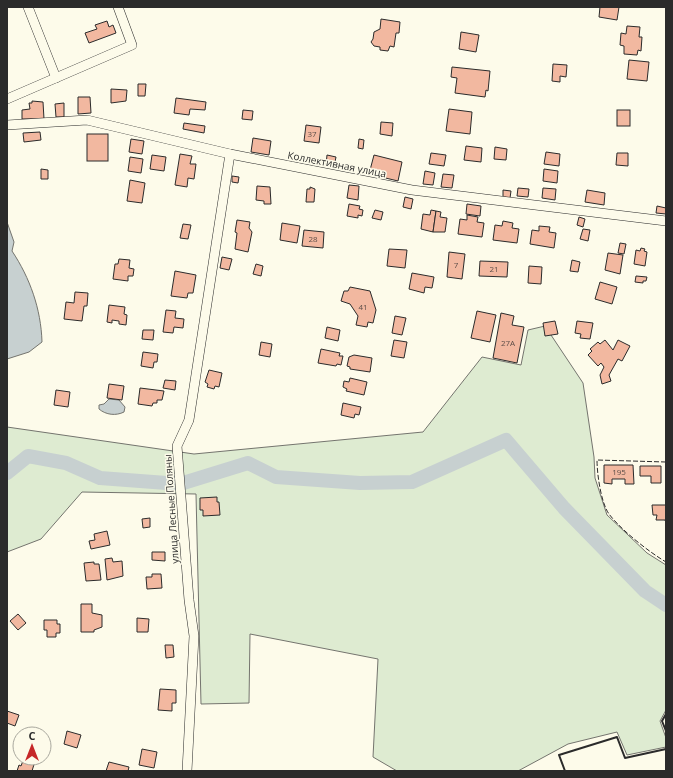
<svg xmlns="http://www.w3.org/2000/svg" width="673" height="778" viewBox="0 0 673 778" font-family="'Open Sans',sans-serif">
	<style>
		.green { fill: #deebd1; stroke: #74746e }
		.water { fill: #c7d0d0; stroke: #74746e }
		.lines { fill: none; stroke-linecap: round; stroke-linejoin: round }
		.river { stroke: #c7d0d0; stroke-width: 14 }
		.building { fill: #f2b8a0; stroke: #2b2b2b }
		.minor-casing { stroke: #2b2b2b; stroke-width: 10 }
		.minor { stroke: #fdfbea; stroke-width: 9 }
		.fence { stroke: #2b2b2b; stroke-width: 1; stroke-dasharray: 5 2; stroke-linecap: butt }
		.wall { stroke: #2b2b2b; stroke-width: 2 }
		.labels { text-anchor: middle; stroke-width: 3; stroke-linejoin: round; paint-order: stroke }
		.number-label { font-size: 8px; fill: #5d4e48 }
		.street-label { font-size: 10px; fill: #2b2b2b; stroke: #fdfbea }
	</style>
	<rect width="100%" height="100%" fill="#fdfbea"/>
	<path class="green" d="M 545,326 L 583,383 L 594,457 L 595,478 L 607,515 L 647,553 L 666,565 L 666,710 L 660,721 L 666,738 L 666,747 L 627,755 L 617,732 L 568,744 L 518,771 L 397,771 L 373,757 L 378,659 L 250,634 L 249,703 L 201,704 L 196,494 L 82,492 L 41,539 L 7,552 L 7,427 L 194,454 L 423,432 L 482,357 L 521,365 L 528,330 Z"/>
	<g class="water">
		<path d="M 7,222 L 14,242 L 12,251 C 30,278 41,309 42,342 L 29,352 L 7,359 Z"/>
		<path d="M 109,399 L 119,400 L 125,407 L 124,412 C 116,416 106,415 99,409 L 99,405 L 104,404 Z"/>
	</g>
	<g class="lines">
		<path class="river" d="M 7,473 L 28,456 L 66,463 L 100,478 L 180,484 L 248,463 L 276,477 L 360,483 L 412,482 L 506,440 L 564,508 L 645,591 L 666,605"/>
	</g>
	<g class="building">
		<path d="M 600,7 L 619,7 L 617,20 L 599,17 Z"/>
		<path d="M 381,19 L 400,22 L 399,33 L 396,33 L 394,47 L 390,46 L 388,51 L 380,50 L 380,47 L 374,46 L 371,42 L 373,39 L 374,32 L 380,29 Z"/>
		<path d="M 107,21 L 109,27 L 113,25 L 116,33 L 89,43 L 85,33 L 97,29 L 95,25 Z"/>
		<path d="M 627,26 L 640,27 L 639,37 L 642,37 L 641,51 L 638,50 L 637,55 L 624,54 L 624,46 L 620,45 L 621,33 L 626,34 Z"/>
		<path d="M 461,32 L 479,35 L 476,52 L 459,49 Z"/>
		<path d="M 629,60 L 649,62 L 647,81 L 627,79 Z"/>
		<path d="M 553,64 L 567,65 L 566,77 L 560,76 L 560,82 L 552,81 Z"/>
		<path d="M 452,67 L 490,71 L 488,91 L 486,90 L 485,97 L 455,93 L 457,78 L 451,77 Z"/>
		<path d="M 138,84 L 146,84 L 145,96 L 138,96 Z"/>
		<path d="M 111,89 L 127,90 L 126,101 L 111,103 Z"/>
		<path d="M 78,97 L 90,97 L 91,113 L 78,114 Z"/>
		<path d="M 176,98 L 206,102 L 205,110 L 190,109 L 189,115 L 174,113 Z"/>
		<path d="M 32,101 L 43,102 L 44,119 L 22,119 L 22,110 L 30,109 L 29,103 L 32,103 Z"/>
		<path d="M 64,103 L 64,117 L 56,117 L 55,104 Z"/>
		<path d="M 449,109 L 472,112 L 470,134 L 446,131 Z"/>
		<path d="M 243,110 L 253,111 L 252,120 L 242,119 Z"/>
		<rect x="617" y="110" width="13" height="16"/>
		<path d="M 381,122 L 393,123 L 392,136 L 380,134 Z"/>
		<path d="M 184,123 L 205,126 L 204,133 L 183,129 Z"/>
		<path d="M 306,125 L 321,127 L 319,143 L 304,141 Z"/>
		<path d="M 40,132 L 41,140 L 24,142 L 23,133 Z"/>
		<rect x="87" y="134" width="21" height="27"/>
		<path d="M 253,138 L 271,141 L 269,155 L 251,152 Z"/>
		<path d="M 131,139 L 144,141 L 142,154 L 129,152 Z"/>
		<path d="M 359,139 L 364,140 L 363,149 L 358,148 Z"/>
		<path d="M 466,146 L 482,148 L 481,162 L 464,160 Z"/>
		<path d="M 495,147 L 507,149 L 506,160 L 494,159 Z"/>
		<path d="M 546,152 L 560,154 L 559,166 L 544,164 Z"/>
		<path d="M 431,153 L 446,155 L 444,166 L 429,164 Z"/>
		<path d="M 617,153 L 628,153 L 628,166 L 616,165 Z"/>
		<path d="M 180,154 L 192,156 L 190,164 L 196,164 L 194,179 L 188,178 L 187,187 L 175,185 Z"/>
		<path d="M 152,155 L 166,157 L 164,171 L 150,169 Z"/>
		<path d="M 327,155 L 336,157 L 334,167 L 326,165 Z"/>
		<path d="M 374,155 L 402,162 L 398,181 L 369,174 Z"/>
		<path d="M 130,157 L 143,159 L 141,173 L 128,171 Z"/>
		<path d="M 41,169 L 48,170 L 48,179 L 41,179 Z"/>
		<path d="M 544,169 L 558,171 L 557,183 L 543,181 Z"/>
		<path d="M 425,171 L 435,173 L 433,185 L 423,184 Z"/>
		<path d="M 443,174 L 454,175 L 452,188 L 441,187 Z"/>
		<path d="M 232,176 L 239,177 L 238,183 L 232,182 Z"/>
		<path d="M 130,180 L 145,183 L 142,203 L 127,201 Z"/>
		<path d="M 349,185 L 359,186 L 358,200 L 347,198 Z"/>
		<path d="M 257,186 L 270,187 L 271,204 L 264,204 L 264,201 L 256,200 Z"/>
		<path d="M 310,187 L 315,189 L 314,202 L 306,202 L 307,189 L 310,189 Z"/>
		<path d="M 518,188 L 529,189 L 528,197 L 517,196 Z"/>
		<path d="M 543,188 L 556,189 L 555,200 L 542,198 Z"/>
		<path d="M 503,190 L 511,191 L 510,198 L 503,197 Z"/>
		<path d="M 587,190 L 605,193 L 604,205 L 585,202 Z"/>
		<path d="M 405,197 L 413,199 L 411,209 L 403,207 Z"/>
		<path d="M 349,204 L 360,206 L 359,209 L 363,210 L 362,216 L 358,215 L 358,218 L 347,216 Z"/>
		<path d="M 467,204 L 481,206 L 480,216 L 466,214 Z"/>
		<path d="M 657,206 L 666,208 L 666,214 L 656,213 Z"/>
		<path d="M 375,210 L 383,212 L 381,220 L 372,218 Z"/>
		<path d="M 431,210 L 436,211 L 433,232 L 421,229 L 423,214 L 430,215 Z"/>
		<path d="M 436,211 L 441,212 L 440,217 L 447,218 L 445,232 L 433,232 Z"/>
		<path d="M 467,215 L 478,217 L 477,222 L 484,223 L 482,237 L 458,234 L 460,219 L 467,220 Z"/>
		<path d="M 579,217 L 585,219 L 583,227 L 577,225 Z"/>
		<path d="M 237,220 L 250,222 L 249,228 L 252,232 L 248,252 L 235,249 L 237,233 L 235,232 Z"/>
		<path d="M 503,221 L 513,223 L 512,228 L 519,229 L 517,243 L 493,240 L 495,225 L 502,226 Z"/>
		<path d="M 282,223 L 300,226 L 297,243 L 280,240 Z"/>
		<path d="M 183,224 L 191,225 L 188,239 L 180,238 Z"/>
		<path d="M 539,226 L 550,227 L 549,232 L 556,233 L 554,248 L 530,244 L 532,230 L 539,231 Z"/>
		<path d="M 583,229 L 590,230 L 588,241 L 580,239 Z"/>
		<path d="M 304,230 L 324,232 L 323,248 L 302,246 Z"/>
		<path d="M 620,243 L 626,244 L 624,254 L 618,253 Z"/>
		<path d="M 641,248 L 645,249 L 644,251 L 647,252 L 645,266 L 634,264 L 636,250 L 640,251 Z"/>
		<path d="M 389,249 L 407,250 L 405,268 L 387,266 Z"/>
		<path d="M 449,252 L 465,254 L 462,279 L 447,277 Z"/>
		<path d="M 608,253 L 623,255 L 620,274 L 605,270 Z"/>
		<path d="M 222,257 L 232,259 L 229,270 L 220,268 Z"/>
		<path d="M 119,259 L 130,260 L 129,268 L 134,269 L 133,276 L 128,276 L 128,281 L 113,279 L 115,264 L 118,264 Z"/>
		<path d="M 572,260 L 580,262 L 578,272 L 570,271 Z"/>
		<path d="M 480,261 L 508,262 L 507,277 L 479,276 Z"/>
		<path d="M 256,264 L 263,266 L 261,276 L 253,274 Z"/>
		<path d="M 529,266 L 542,267 L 541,284 L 528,283 Z"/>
		<path d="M 175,271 L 196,275 L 193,293 L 188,293 L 187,298 L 171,296 Z"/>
		<path d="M 412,273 L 434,277 L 432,288 L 425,287 L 424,293 L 409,289 Z"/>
		<path d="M 636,276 L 647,277 L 646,281 L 643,281 L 643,283 L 635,282 Z"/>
		<path d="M 600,282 L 617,287 L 612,304 L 595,299 Z"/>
		<path d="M 350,287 L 370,291 L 376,310 L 373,323 L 368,322 L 367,327 L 356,325 L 358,316 L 350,304 L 341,301 L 344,291 L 348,291 Z"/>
		<path d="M 75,292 L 88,293 L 87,306 L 84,306 L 82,321 L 64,319 L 66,302 L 74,303 Z"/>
		<path d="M 109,305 L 125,307 L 124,314 L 127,315 L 126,325 L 119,324 L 119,321 L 112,320 L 112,323 L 107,322 Z"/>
		<path d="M 166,310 L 176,311 L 175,318 L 184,319 L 183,328 L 174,327 L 173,333 L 163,332 Z"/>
		<path d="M 477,311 L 496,315 L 490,342 L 471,338 Z"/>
		<path d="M 501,313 L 514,316 L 512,325 L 524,327 L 517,363 L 493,358 Z"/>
		<path d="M 395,316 L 406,318 L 402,335 L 392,333 Z"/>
		<path d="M 555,321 L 558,334 L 545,336 L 543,323 Z"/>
		<path d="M 577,321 L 593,323 L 590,339 L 580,338 L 581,334 L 575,333 Z"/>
		<path d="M 327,327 L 340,330 L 338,341 L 325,338 Z"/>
		<path d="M 143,330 L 154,330 L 153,340 L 142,339 Z"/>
		<path d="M 394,340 L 407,342 L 404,358 L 391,356 Z"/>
		<path d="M 605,340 L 613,350 L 618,340 L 630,346 L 622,361 L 618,359 L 609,375 L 611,381 L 602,384 L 600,375 L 604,367 L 601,363 L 598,366 L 588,355 L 592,351 L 590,349 L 598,342 L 600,344 Z"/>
		<path d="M 261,342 L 272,344 L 270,357 L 259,355 Z"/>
		<path d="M 321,349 L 340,353 L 339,356 L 343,356 L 341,365 L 337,364 L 336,366 L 318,363 Z"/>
		<path d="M 143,352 L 158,354 L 157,362 L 154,362 L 153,368 L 141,366 Z"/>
		<path d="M 354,355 L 372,358 L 370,372 L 350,369 L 350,367 L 347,366 L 349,357 Z"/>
		<path d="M 209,370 L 222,373 L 219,387 L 215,386 L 214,389 L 207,387 L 208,384 L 205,382 Z"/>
		<path d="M 350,378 L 367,382 L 364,395 L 346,391 L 347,389 L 343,387 L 344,381 L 349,382 Z"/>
		<path d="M 165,380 L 176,381 L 175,390 L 163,388 Z"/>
		<path d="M 109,384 L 124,386 L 122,400 L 107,398 Z"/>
		<path d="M 140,388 L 164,391 L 162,400 L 157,400 L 157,403 L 153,403 L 152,406 L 138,404 Z"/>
		<path d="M 56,390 L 70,392 L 68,407 L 54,405 Z"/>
		<path d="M 343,403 L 361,407 L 359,415 L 355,414 L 354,418 L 341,415 Z"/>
		<path d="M 604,465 L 633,465 L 634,484 L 625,484 L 625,479 L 612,479 L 612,484 L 604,483 Z"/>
		<path d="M 640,466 L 661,466 L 661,483 L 651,483 L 651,476 L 640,476 Z"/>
		<path d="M 217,497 L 217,502 L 219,502 L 220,515 L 203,516 L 203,510 L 200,510 L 200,498 Z"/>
		<path d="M 652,505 L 666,505 L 666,523 L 665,520 L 656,520 L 657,515 L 653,515 Z"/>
		<path d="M 150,518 L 150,527 L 143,528 L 142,519 Z"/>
		<path d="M 107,531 L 110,545 L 91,549 L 89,541 L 95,540 L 94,534 Z"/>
		<path d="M 152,552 L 165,552 L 165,561 L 152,560 Z"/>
		<path d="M 112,558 L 113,562 L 122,561 L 123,576 L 107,580 L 105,559 Z"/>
		<path d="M 94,562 L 94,564 L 99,564 L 101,580 L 86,581 L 84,563 Z"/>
		<path d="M 152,574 L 161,574 L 162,588 L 147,589 L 146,577 L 152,577 Z"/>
		<path d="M 81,604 L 92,604 L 92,613 L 102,615 L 102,627 L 94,630 L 94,632 L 81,632 Z"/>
		<path d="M 18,614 L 26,623 L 18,630 L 10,621 Z"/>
		<path d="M 137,618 L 149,619 L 148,632 L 137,632 Z"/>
		<path d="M 44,620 L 57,620 L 57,624 L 60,624 L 60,633 L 56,633 L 56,637 L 47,637 L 47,630 L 44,630 Z"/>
		<path d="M 165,645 L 173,645 L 174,657 L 166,658 Z"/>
		<path d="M 160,689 L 176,690 L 176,703 L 172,703 L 172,711 L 158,710 Z"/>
		<path d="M 7,711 L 19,715 L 15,726 L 7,723 Z"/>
		<path d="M 67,731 L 81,735 L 77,748 L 64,744 Z"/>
		<path d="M 142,749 L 157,752 L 154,768 L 139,765 Z"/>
		<path d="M 24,758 L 36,758 L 32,771 L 17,771 L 19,765 L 21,766 Z"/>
		<path d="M 109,762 L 129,767 L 128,771 L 106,771 Z"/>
	</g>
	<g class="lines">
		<defs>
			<g id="minor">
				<path d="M 28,7 L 56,78"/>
				<path d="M 7,99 L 132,45 L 118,7"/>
				<path d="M 7,125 L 87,120 L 230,154 L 412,190 L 666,221"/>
				<path d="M 187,771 L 194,636 L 189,600 L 177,446 L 189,420 L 230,154"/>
			</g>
		</defs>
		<use href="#minor" class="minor-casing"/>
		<use href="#minor" class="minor"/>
		<path class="fence" d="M 666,462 L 597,460 C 597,474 601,503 609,514 C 621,530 649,552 666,562"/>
		<g class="wall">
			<path d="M 666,714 L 662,721 L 666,731"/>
			<path d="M 565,771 L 559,755 L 617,737 L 625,758 L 666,749"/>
		</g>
	</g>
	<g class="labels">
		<g class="number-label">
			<text x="312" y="137">37</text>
			<text x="313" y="242">28</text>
			<text x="456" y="268">7</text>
			<text x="494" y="272">21</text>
			<text x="363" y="310">41</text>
			<text x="508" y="346">27А</text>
			<text x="619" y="475">195</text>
		</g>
		<g class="street-label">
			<text transform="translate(337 164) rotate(11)" y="4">Коллективная улица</text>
			<text transform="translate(171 509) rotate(-94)" y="4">улица Лесные Поляны</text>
		</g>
	</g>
	<rect width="673" height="778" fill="none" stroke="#2b2b2b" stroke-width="16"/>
	<g transform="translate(32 746)"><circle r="19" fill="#fdfbea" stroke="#a9a89e"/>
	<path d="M0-3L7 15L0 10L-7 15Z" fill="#c62828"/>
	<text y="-6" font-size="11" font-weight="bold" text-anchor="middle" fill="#2b2b2b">С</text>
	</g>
</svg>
